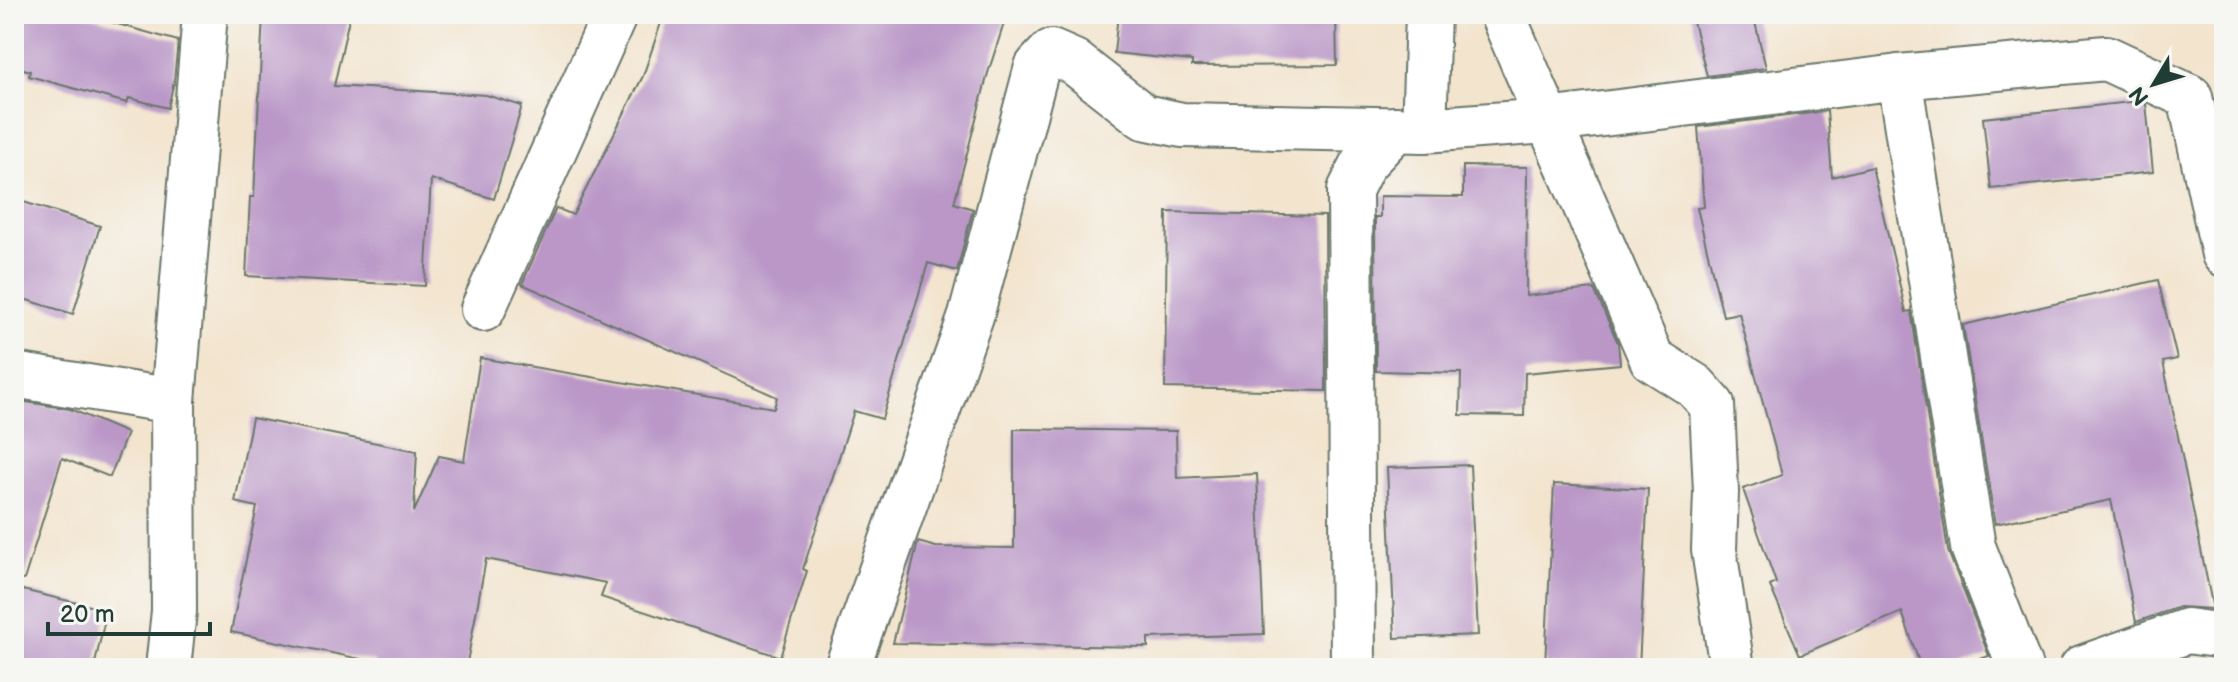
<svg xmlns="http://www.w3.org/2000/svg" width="2238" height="682" viewBox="0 0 2238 682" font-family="'Balsamiq Sans',sans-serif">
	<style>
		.building { fill: #ba97c7 }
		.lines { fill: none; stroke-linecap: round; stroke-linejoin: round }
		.minor-casing { stroke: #69776a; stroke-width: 48 }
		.minor { stroke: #fff; stroke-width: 44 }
	</style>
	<rect width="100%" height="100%" fill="#f6f6f2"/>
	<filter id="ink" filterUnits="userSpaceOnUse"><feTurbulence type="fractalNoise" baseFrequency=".0125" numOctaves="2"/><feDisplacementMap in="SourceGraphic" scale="16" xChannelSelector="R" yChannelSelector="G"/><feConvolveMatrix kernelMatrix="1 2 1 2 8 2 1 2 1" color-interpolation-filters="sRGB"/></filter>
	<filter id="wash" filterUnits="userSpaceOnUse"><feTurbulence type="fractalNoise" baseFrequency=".006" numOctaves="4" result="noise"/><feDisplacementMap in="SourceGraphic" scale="32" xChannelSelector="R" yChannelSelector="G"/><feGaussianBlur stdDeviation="1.8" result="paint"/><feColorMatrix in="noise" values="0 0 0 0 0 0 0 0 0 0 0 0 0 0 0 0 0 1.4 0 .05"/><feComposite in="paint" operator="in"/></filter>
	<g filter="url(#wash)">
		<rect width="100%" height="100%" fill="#f3e4ce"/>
		<g id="blocks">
			<g class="building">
				<path d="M 14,14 L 82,14 L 178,41 L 174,81 L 168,108 L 129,98 L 127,103 L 29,76 L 30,71 L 14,66 Z"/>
				<path d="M 263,14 L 350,14 L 334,86 L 486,95 L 522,106 L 494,199 L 431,179 L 425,286 L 246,276 L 250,197 L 254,197 Z"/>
				<path d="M 664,14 L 1007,14 L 988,73 L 954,203 L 973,209 L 957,271 L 928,263 L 882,419 L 854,411 L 803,569 L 807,571 L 780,657 L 601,597 L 606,583 L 486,559 L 466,668 L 374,668 L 375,662 L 231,632 L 257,507 L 235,502 L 252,418 L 417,451 L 414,512 L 439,456 L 464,461 L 480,358 L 774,408 L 777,397 L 522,284 L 556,208 L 573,215 L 643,76 Z"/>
				<path d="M 1118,14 L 1336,14 L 1337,65 L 1192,66 L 1192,61 L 1114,53 Z"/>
				<path d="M 1691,14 L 1753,14 L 1766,68 L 1707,76 Z"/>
				<path d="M 2140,101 L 2146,104 L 2153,172 L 1991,189 L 1983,118 Z"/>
				<path d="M 1827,111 L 1832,177 L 1872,167 L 1906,312 L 1911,311 L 1948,551 L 1989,656 L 1954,668 L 1921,668 L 1902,612 L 1800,655 L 1770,586 L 1776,583 L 1743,489 L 1782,475 L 1739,313 L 1723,316 L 1697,208 L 1704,207 L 1698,127 Z"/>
				<path d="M 1463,166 L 1527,167 L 1526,296 L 1594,289 L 1618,343 L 1620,364 L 1525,373 L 1524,416 L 1460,415 L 1461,373 L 1376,371 L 1375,217 L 1380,217 L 1380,196 L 1463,197 Z"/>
				<path d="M 14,199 L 100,226 L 73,314 L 14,296 Z"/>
				<path d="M 1167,212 L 1325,216 L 1326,391 L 1165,388 Z"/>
				<path d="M 2158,280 L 2177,359 L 2163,362 L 2213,609 L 2179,607 L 2136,622 L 2111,500 L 1995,524 L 1963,325 Z"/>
				<path d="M 14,400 L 70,409 L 127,433 L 110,477 L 62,458 L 24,580 L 14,579 Z"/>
				<path d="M 1014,429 L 1176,431 L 1177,478 L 1257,474 L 1264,634 L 1148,638 L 1148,647 L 893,643 L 918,542 L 936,547 L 1014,548 Z"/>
				<path d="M 1470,465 L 1478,635 L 1395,638 L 1387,468 Z"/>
				<path d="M 1554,484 L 1648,489 L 1639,668 L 1545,665 Z"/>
				<path d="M 14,588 L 107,610 L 94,668 L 14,668 Z"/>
			</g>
		</g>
	</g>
	<g filter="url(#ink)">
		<use href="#blocks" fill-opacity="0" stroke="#69776a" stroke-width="2"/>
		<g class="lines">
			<defs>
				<g id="minor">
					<path d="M 1502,14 L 1652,359 L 1695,386 L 1712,405 L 1716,492 L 1714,550 L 1732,668"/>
					<path d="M 1899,77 L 1973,547 L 2020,668"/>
					<path d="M 1424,130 L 1428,14"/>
					<path d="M 483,309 L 615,14"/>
					<path d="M 14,375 L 173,401"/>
					<path d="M 168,668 L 174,611 L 173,401 L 205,14"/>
					<path d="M 847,668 L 971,316 L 1037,67 L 1051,52 L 1074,62 L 1144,117 L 1182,125 L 1424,130 L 1547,121 L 1899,77 L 2106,58 L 2190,97 L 2224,254"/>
					<path d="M 1353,668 L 1350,190 L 1363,164 L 1396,129"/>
					<path d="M 2082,668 L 2187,631 L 2224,636"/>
				</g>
			</defs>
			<use href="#minor" class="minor-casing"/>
			<use href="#minor" class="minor"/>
		</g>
	</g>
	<rect width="2238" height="682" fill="none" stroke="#f6f6f2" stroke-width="48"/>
	<g transform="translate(2154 84) rotate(232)" stroke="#f6f6f2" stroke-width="6" paint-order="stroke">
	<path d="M0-6L14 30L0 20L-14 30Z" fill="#1f3d34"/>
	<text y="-12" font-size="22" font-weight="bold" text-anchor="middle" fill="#1f3d34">N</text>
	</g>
	<path d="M48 622v12h162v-12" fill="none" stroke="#1f3d34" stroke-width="4"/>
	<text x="60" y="622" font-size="24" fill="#1f3d34" stroke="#f6f6f2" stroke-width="6" paint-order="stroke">20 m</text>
</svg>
